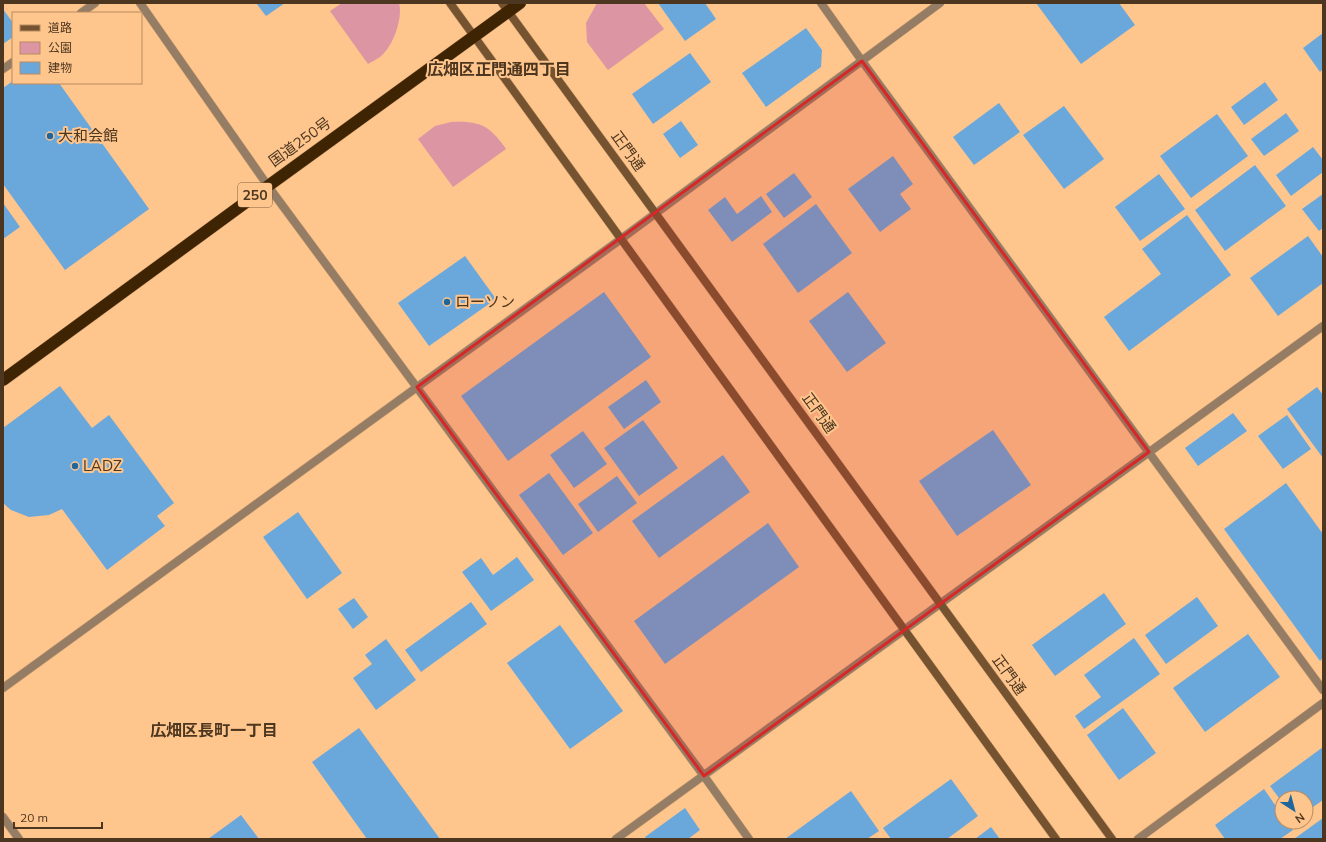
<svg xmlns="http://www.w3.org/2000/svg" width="1326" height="842" viewBox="0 0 1326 842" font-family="Mulish,'Noto Sans JP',sans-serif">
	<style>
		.green { fill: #db95a3 }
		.building { fill: #6aa8dc }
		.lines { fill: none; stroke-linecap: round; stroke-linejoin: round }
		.street-casing { stroke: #d7a675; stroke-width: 9 }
		.secondary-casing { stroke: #d7a675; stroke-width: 9 }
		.highway-casing { stroke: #d7a675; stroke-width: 13 }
		.street { stroke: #957d65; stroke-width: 8 }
		.secondary { stroke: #765330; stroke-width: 8 }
		.highway { stroke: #3f2404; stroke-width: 12 }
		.marked { fill: #d62828; fill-opacity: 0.2; stroke: #d62828; stroke-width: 3; stroke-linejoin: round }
		.poi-dot { fill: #20669a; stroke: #fec58d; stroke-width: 1.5 }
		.labels { text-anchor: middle; stroke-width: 4; stroke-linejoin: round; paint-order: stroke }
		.shield { fill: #fec58d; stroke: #826140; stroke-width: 1 }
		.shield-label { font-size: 14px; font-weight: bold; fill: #4d361f }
		.poi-label { font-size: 15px; fill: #4d361f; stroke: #fec58d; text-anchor: start }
		.street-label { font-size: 15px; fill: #4d361f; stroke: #fec58d }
		.neighbourhood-label { font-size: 16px; font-weight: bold; fill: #4d361f; stroke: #fec58d }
	</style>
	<rect width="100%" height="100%" fill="#fec58d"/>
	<g class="green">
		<path d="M 342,3 L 399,3 C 403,17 394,43 384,53 C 380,58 373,61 368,64 L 330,11 Z"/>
		<path d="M 597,3 L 644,3 L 664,29 L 608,70 L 587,42 L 586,23 Z"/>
		<path d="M 451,122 C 480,121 489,125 506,149 L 453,187 L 418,139 L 435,126 Z"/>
	</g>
	<g class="building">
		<path d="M 256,3 L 285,3 L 266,16 Z"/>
		<path d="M 658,3 L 705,3 L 716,19 L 685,41 Z"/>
		<path d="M 1036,3 L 1119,3 L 1135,25 L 1081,64 Z"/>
		<path d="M 3,9 L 13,23 L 13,37 L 3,44 Z"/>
		<path d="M 806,28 L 822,50 L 821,67 L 766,107 L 742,73 Z"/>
		<path d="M 1323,33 L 1323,69 L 1320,72 L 1303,48 Z"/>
		<path d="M 690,53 L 711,82 L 653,124 L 632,94 Z"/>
		<path d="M 13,81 L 13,83 L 59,83 L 149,209 L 65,270 L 3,184 L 3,88 Z"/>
		<path d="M 1265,82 L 1278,100 L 1244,125 L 1231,107 Z"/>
		<path d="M 999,103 L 1020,132 L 974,165 L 953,137 Z"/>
		<path d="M 1064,106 L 1104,159 L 1064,189 L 1023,135 Z"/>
		<path d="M 1286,113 L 1299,131 L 1264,156 L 1251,139 Z"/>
		<path d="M 1217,114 L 1248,156 L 1191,198 L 1160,156 Z"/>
		<path d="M 681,121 L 698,145 L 680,158 L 663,134 Z"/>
		<path d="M 1313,147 L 1323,160 L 1323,172 L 1291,196 L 1276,175 Z"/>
		<path d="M 893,156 L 913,184 L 900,194 L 911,209 L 880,232 L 848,189 Z"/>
		<path d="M 1255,165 L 1286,206 L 1225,251 L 1195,210 Z"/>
		<path d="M 794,173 L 812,197 L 784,218 L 766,194 Z"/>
		<path d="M 1159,174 L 1185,209 L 1140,241 L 1115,207 Z"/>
		<path d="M 1323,194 L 1323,228 L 1319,231 L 1302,209 Z"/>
		<path d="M 761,196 L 772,212 L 732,242 L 708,210 L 725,197 L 737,214 Z"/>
		<path d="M 3,203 L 20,227 L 3,239 Z"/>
		<path d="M 816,204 L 852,253 L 798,293 L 763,244 Z"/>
		<path d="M 1187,215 L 1231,275 L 1129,351 L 1104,317 L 1161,274 L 1142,249 Z"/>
		<path d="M 1308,236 L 1323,257 L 1323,283 L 1278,316 L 1250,278 Z"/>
		<path d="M 465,256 L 496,299 L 429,346 L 398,303 Z"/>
		<path d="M 604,292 L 651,357 L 508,461 L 461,396 Z"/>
		<path d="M 848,292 L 886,343 L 847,372 L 809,321 Z"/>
		<path d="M 646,380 L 661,402 L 624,429 L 608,407 Z"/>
		<path d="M 60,386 L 92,428 L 109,415 L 174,503 L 157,516 L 165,526 L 107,570 L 62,509 L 49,515 L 29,517 L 11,510 L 3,503 L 3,428 Z"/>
		<path d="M 1317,387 L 1323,395 L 1323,458 L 1287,409 Z"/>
		<path d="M 1233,413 L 1247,431 L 1198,466 L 1185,448 Z"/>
		<path d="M 1287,415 L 1311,449 L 1283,469 L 1258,436 Z"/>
		<path d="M 643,420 L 678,468 L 639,496 L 604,448 Z"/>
		<path d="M 993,430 L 1031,485 L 957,536 L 919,481 Z"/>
		<path d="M 583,431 L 607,464 L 574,488 L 550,455 Z"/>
		<path d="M 723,455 L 750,492 L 659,558 L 632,521 Z"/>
		<path d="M 549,473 L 593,533 L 563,555 L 519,495 Z"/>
		<path d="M 617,476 L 637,503 L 598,532 L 578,504 Z"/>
		<path d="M 1286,483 L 1323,534 L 1323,658 L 1320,661 L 1224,529 Z"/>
		<path d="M 298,512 L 342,573 L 307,599 L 263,537 Z"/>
		<path d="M 768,523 L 799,567 L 665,664 L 634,621 Z"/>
		<path d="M 517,557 L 534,580 L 491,611 L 462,572 L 481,558 L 493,575 Z"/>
		<path d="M 1104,593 L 1126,624 L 1055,676 L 1032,645 Z"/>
		<path d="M 1197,597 L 1218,626 L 1166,664 L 1145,635 Z"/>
		<path d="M 354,598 L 368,617 L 353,629 L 338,609 Z"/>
		<path d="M 471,602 L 487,624 L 421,672 L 405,650 Z"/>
		<path d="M 560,625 L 623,711 L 570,749 L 507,663 Z"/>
		<path d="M 1248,634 L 1280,677 L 1205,732 L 1173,688 Z"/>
		<path d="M 1134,638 L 1160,674 L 1084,729 L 1075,716 L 1101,697 L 1084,675 Z"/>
		<path d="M 386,639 L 416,680 L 376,710 L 353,678 L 372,664 L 365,655 Z"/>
		<path d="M 1123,708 L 1156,753 L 1119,780 L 1087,735 Z"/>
		<path d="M 359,728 L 440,839 L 367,839 L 312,762 Z"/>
		<path d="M 1323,747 L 1323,800 L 1306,812 L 1306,798 L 1282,798 L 1282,802 L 1270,786 Z"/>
		<path d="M 951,779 L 978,816 L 947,839 L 891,839 L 883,828 Z"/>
		<path d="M 1264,789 L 1282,815 L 1282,822 L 1287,822 L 1293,830 L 1280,839 L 1225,839 L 1215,825 Z"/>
		<path d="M 851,791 L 879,831 L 867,839 L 785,839 Z"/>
		<path d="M 685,808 L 700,830 L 688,839 L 646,839 L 645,837 Z"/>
		<path d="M 241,815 L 259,839 L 208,839 Z"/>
		<path d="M 1323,818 L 1323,839 L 1294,839 Z"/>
		<path d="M 991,827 L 1000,839 L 975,839 Z"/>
	</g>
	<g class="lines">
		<defs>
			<g id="street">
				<path d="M 140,3 L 268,186 L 704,776 L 749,839"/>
				<path d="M 821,3 L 862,61 L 1323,690"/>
				<path d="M 81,13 L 95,3"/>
				<path d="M 3,69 L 13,62"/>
				<path d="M 3,688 L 621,239 L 940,3"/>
				<path d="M 3,817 L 19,839"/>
				<path d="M 616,839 L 1323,326"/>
				<path d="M 1138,839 L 1323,703"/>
			</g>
			<g id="secondary">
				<path d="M 450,3 L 1056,839"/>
				<path d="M 502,3 L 1112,839"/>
			</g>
			<path id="highway" d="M 3,380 L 268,186 L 520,3"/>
		</defs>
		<use href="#street" class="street-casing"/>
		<use href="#secondary" class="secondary-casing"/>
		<use href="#highway" class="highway-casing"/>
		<use href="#street" class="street"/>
		<use href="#secondary" class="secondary"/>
		<use href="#highway" class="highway"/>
	</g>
	<path class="marked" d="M 862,61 L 1149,452 L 704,776 L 417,387 Z"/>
	<g class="poi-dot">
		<circle cx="50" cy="136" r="4"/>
		<circle cx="447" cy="302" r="4"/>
		<circle cx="75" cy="466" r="4"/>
	</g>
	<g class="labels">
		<rect class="shield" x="238" y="183" width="34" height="24" rx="3"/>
		<g class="shield-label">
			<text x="255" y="200">250</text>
		</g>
		<g class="poi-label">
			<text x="58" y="141">大和会館</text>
			<text x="455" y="307">ローソン</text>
			<text x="83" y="471">LADZ</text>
		</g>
		<g class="street-label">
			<text transform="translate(300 142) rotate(-36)" y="5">国道250号</text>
			<text transform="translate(628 151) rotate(54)" y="5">正門通</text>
			<text transform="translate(819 413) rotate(54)" y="5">正門通</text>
			<text transform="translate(1009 675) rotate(54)" y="5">正門通</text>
		</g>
		<g class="neighbourhood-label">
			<text x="499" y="75">広畑区正門通四丁目</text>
			<text x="214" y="736">広畑区長町一丁目</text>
		</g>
	</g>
	<rect width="1326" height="842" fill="none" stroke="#4d361f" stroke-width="8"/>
	<rect x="12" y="12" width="130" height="72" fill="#fec58d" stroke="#b78c61"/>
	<rect x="20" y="25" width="20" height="6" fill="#765330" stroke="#b78c61"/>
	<text x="48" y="32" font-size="12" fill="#4d361f">道路</text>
	<rect x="20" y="42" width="20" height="12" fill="#db95a3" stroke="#b78c61"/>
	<text x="48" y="52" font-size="12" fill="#4d361f">公園</text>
	<rect x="20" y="62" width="20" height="12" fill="#6aa8dc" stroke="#b78c61"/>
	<text x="48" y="72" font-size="12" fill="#4d361f">建物</text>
	<g transform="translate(1294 810) rotate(144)"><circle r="19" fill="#fec58d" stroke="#b78c61"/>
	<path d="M0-3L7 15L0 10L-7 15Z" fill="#20669a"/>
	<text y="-6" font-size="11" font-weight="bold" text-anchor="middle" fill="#4d361f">N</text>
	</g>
	<path d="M14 822v6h88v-6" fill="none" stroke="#4d361f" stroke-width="2"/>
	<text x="20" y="822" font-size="12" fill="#4d361f" stroke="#fec58d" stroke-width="3" paint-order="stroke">20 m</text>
</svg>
